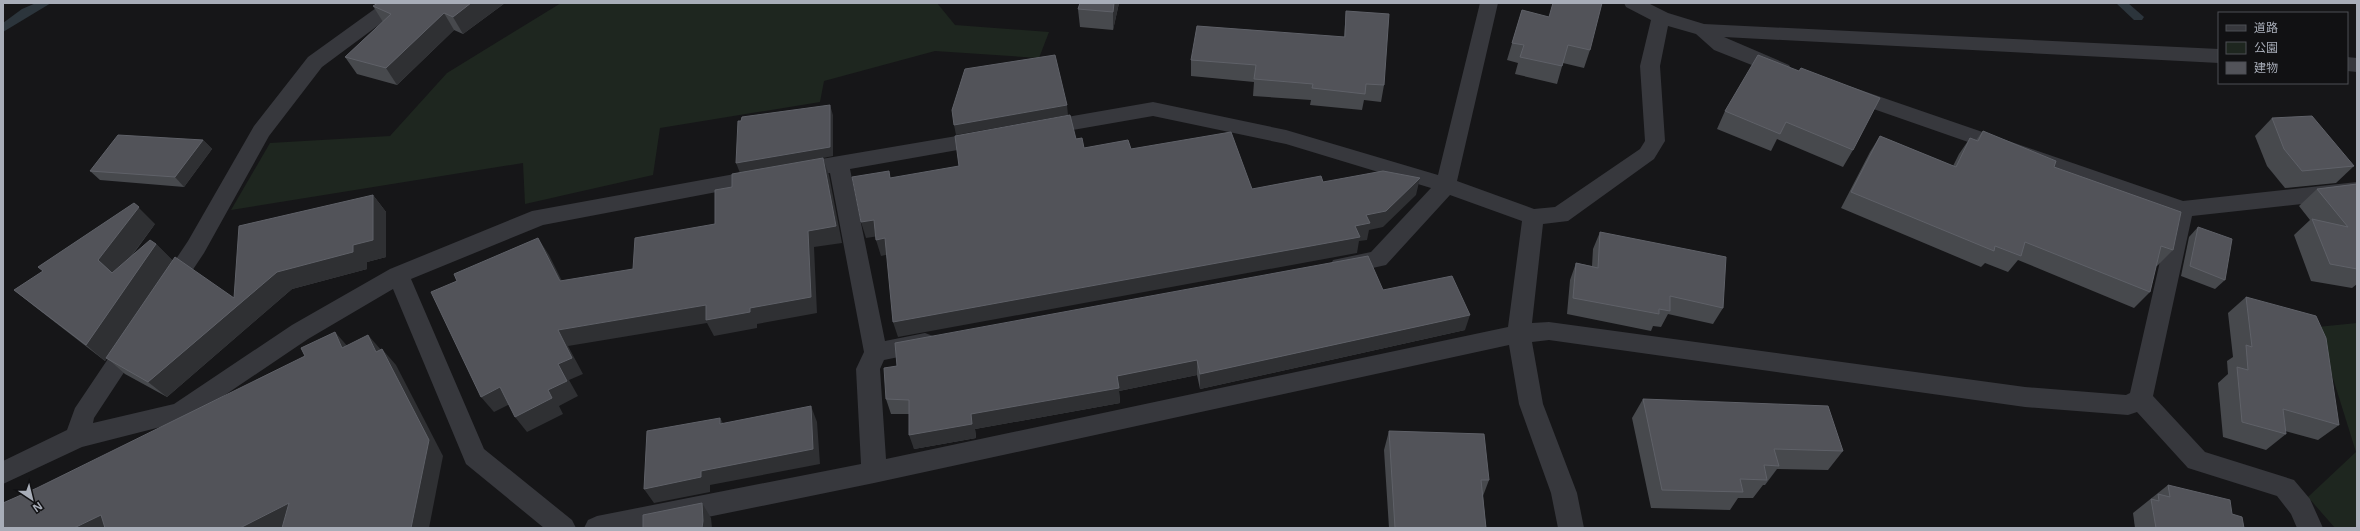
<svg xmlns="http://www.w3.org/2000/svg" width="2360" height="531" viewBox="0 0 2360 531" font-family="'Noto Sans','Noto Sans JP',sans-serif">
	<style>
		.green { fill: #1e261f }
		.lines { fill: none; stroke-linecap: round; stroke-linejoin: round }
		.stream { fill: #2c353c; fill-rule: evenodd }
		.minor { fill: #37383d; fill-rule: evenodd }
		.wall { fill: #47494d }
		.shaded-wall { fill: #2f3033 }
		.building { fill: #525359; stroke: #5f6168 }
	</style>
	<rect width="100%" height="100%" fill="#161618"/>
	<g class="green">
		<path d="M 561,3 L 937,3 L 955,25 L 1049,32 L 1039,58 L 935,51 L 824,81 L 820,102 L 660,128 L 653,175 L 525,204 L 523,163 L 231,210 L 270,143 L 390,136 L 447,73 Z"/>
		<path d="M 2357,323 L 2357,528 L 2335,528 L 2308,497 L 2356,452 L 2317,327 Z"/>
	</g>
	<g class="lines">
		<g class="stream">
			<path d="M 36,3 L 51,3 L 3,32 L 3,23 L 22,9 Z"/>
			<path d="M 2116,3 L 2128,3 L 2144,17 L 2142,20 L 2134,20 Z"/>
		</g>
		<g class="minor">
			<path d="M 383,3 L 405,3 L 403,7 L 322,67 L 269,136 L 204,253 L 176,295 L 168,298 L 160,295 L 157,289 L 160,283 L 188,241 L 254,126 L 308,57 Z"/>
			<path d="M 1480,3 L 1498,3 L 1457,181 L 1534,209 L 1555,207 L 1640,149 L 1645,141 L 1640,66 L 1651,20 L 1626,7 L 1624,3 L 1648,3 L 1668,13 L 1704,24 L 2219,49 L 2219,63 L 1724,37 L 1789,65 L 1792,70 L 1789,75 L 1782,77 L 1714,50 L 1696,34 L 1668,26 L 1660,66 L 1665,141 L 1654,159 L 1568,221 L 1543,224 L 1532,323 L 1549,322 L 2025,387 L 2126,395 L 2130,393 L 2171,213 L 1842,98 L 1839,93 L 1842,88 L 1849,86 L 2183,201 L 2357,182 L 2357,198 L 2192,216 L 2153,396 L 2205,452 L 2294,480 L 2310,499 L 2323,528 L 2297,528 L 2291,514 L 2277,496 L 2188,468 L 2137,412 L 2128,415 L 2025,407 L 1549,340 L 1532,342 L 1543,404 L 1577,493 L 1584,528 L 1558,528 L 1551,493 L 1519,404 L 1509,345 L 874,483 L 654,528 L 584,528 L 588,520 L 597,516 L 861,464 L 856,369 L 864,352 L 830,173 L 798,179 L 791,176 L 788,171 L 791,166 L 798,163 L 986,131 L 993,133 L 996,138 L 993,143 L 986,145 L 850,169 L 885,341 L 925,333 L 933,336 L 937,343 L 933,350 L 884,360 L 880,369 L 886,459 L 1508,327 L 1522,221 L 1450,195 L 1386,265 L 1341,275 L 1333,272 L 1330,266 L 1333,260 L 1371,252 L 1431,188 L 1286,144 L 1153,116 L 1044,135 L 1037,133 L 1034,128 L 1037,123 L 1044,121 L 1153,102 L 1286,130 L 1438,175 Z"/>
			<path d="M 2347,57 L 2357,58 L 2357,72 L 2347,71 Z"/>
			<path d="M 762,169 L 769,172 L 772,177 L 769,182 L 543,225 L 411,279 L 484,449 L 572,520 L 576,528 L 544,528 L 466,464 L 393,289 L 308,339 L 188,420 L 82,447 L 3,484 L 3,461 L 67,430 L 75,408 L 124,335 L 132,333 L 140,335 L 144,342 L 94,418 L 93,423 L 174,404 L 292,325 L 390,269 L 532,211 Z"/>
		</g>
	</g>
	<g class="wall">
		<path d="M 505,3 L 463,34 L 454,30 L 397,85 L 357,74 L 345,57 L 383,22 L 373,6 Z"/>
		<path d="M 1119,3 L 1113,30 L 1080,27 L 1078,9 Z"/>
		<path d="M 1522,10 L 1590,50 L 1584,68 L 1563,63 L 1557,84 L 1515,74 L 1518,63 L 1507,60 Z"/>
		<path d="M 1346,11 L 1384,85 L 1381,102 L 1364,100 L 1362,110 L 1310,105 L 1311,100 L 1253,96 L 1254,82 L 1191,76 L 1191,60 L 1344,37 Z"/>
		<path d="M 1801,68 L 1853,150 L 1843,167 L 1777,139 L 1771,151 L 1717,129 L 1725,111 L 1799,71 Z"/>
		<path d="M 2272,118 L 2354,166 L 2336,183 L 2285,188 L 2267,166 L 2255,136 Z"/>
		<path d="M 1983,131 L 2054,167 L 2173,250 L 2157,266 L 2156,266 L 2150,292 L 2134,308 L 2018,260 L 2008,272 L 1985,263 L 1981,267 L 1841,208 L 1870,152 L 1880,136 L 1953,166 L 1959,154 L 1970,138 L 1976,140 Z"/>
		<path d="M 203,140 L 212,149 L 184,187 L 100,180 L 90,171 Z"/>
		<path d="M 2357,184 L 2357,284 L 2352,288 L 2311,281 L 2294,235 L 2310,220 L 2299,206 L 2317,189 Z"/>
		<path d="M 373,195 L 386,212 L 386,257 L 367,262 L 367,269 L 292,289 L 167,397 L 125,374 L 107,358 L 105,361 L 34,306 L 14,290 L 155,224 L 131,257 L 156,244 L 173,261 L 234,298 Z"/>
		<path d="M 2198,227 L 2225,280 L 2215,289 L 2181,276 L 2189,237 Z"/>
		<path d="M 1600,232 L 1723,308 L 1713,324 L 1668,314 L 1661,327 L 1653,326 L 1651,331 L 1567,314 L 1570,280 L 1576,263 L 1592,266 L 1593,249 Z"/>
		<path d="M 1383,290 L 1465,330 L 1200,389 L 1197,375 L 1119,391 L 1120,403 L 975,429 L 976,438 L 914,449 L 909,414 L 891,414 L 886,399 Z"/>
		<path d="M 2246,297 L 2339,425 L 2318,440 L 2285,431 L 2286,434 L 2266,450 L 2223,437 L 2218,383 L 2228,374 L 2227,361 L 2233,357 L 2228,313 Z"/>
		<path d="M 1643,399 L 1843,451 L 1828,470 L 1777,469 L 1765,485 L 1763,485 L 1753,498 L 1738,498 L 1730,510 L 1651,508 L 1632,418 Z"/>
		<path d="M 1389,431 L 1489,480 L 1483,496 L 1486,528 L 1389,528 L 1384,450 Z"/>
		<path d="M 2168,485 L 2232,514 L 2244,528 L 2135,528 L 2133,513 Z"/>
	</g>
	<g class="shaded-wall">
		<path d="M 471,3 L 505,3 L 463,34 L 453,17 Z"/>
		<path d="M 1114,3 L 1119,3 L 1113,30 L 1113,12 Z"/>
		<path d="M 444,13 L 454,30 L 397,85 L 386,68 Z"/>
		<path d="M 830,105 L 833,115 L 833,156 L 823,158 L 829,175 L 842,243 L 814,247 L 817,313 L 757,324 L 757,328 L 714,336 L 707,323 L 568,346 L 583,374 L 569,380 L 578,396 L 559,406 L 563,414 L 527,432 L 515,417 L 548,390 L 558,364 L 558,330 L 706,305 L 740,173 L 736,163 Z"/>
		<path d="M 1067,105 L 1068,115 L 956,135 L 954,125 Z"/>
		<path d="M 203,140 L 212,149 L 184,187 L 175,177 Z"/>
		<path d="M 1420,178 L 1416,195 L 1383,227 L 1369,230 L 1367,240 L 1359,241 L 1357,253 L 898,337 L 893,322 L 1355,226 L 1366,215 Z"/>
		<path d="M 373,195 L 386,212 L 386,257 L 367,262 L 367,269 L 292,289 L 167,397 L 148,382 L 277,272 L 353,245 Z"/>
		<path d="M 134,203 L 155,224 L 116,276 L 98,260 Z"/>
		<path d="M 874,220 L 879,236 L 866,238 L 861,222 Z"/>
		<path d="M 538,238 L 549,255 L 570,297 L 560,281 Z"/>
		<path d="M 885,238 L 890,254 L 881,256 L 876,240 Z"/>
		<path d="M 156,244 L 173,261 L 105,361 L 86,345 Z"/>
		<path d="M 1470,315 L 1465,330 L 1200,389 L 1200,374 Z"/>
		<path d="M 335,332 L 349,348 L 342,348 Z"/>
		<path d="M 368,335 L 382,351 L 376,352 Z"/>
		<path d="M 382,349 L 396,365 L 443,456 L 429,528 L 411,528 Z"/>
		<path d="M 1197,360 L 1197,375 L 1119,391 L 1120,403 L 975,429 L 976,438 L 914,449 L 909,435 L 971,414 L 1117,376 Z"/>
		<path d="M 500,387 L 512,403 L 494,412 L 481,397 Z"/>
		<path d="M 811,406 L 817,422 L 820,464 L 710,485 L 710,492 L 654,503 L 644,489 L 701,471 Z"/>
		<path d="M 720,418 L 729,433 L 720,424 Z"/>
		<path d="M 289,503 L 285,528 L 240,528 Z"/>
		<path d="M 702,503 L 711,518 L 712,528 L 702,528 Z"/>
		<path d="M 101,515 L 121,528 L 74,528 Z"/>
	</g>
	<g class="building">
		<path d="M 378,3 L 471,3 L 453,17 L 444,13 L 386,68 L 345,57 L 391,14 L 373,6 Z"/>
		<path d="M 1080,3 L 1114,3 L 1113,12 L 1078,9 Z"/>
		<path d="M 1553,3 L 1602,3 L 1590,50 L 1568,45 L 1562,66 L 1520,57 L 1524,45 L 1512,43 L 1522,10 L 1549,17 Z"/>
		<path d="M 1346,11 L 1389,14 L 1384,85 L 1366,84 L 1365,94 L 1312,88 L 1313,84 L 1254,79 L 1256,65 L 1191,60 L 1197,26 L 1345,37 Z"/>
		<path d="M 1055,55 L 1067,105 L 954,125 L 952,110 L 965,69 Z"/>
		<path d="M 1758,55 L 1799,71 L 1801,68 L 1880,98 L 1853,150 L 1786,122 L 1780,134 L 1725,111 Z"/>
		<path d="M 830,105 L 830,147 L 736,163 L 738,121 L 741,121 L 742,117 Z"/>
		<path d="M 1070,115 L 1076,139 L 1082,138 L 1084,148 L 1128,140 L 1131,149 L 1231,132 L 1252,189 L 1321,176 L 1323,182 L 1383,171 L 1420,178 L 1386,211 L 1366,215 L 1370,223 L 1355,226 L 1360,237 L 893,322 L 885,238 L 876,240 L 874,220 L 861,222 L 852,177 L 889,171 L 890,178 L 959,166 L 955,136 Z"/>
		<path d="M 2312,116 L 2354,166 L 2302,171 L 2284,149 L 2272,118 Z"/>
		<path d="M 1983,131 L 2056,161 L 2054,167 L 2181,212 L 2173,250 L 2161,246 L 2150,292 L 2025,242 L 2021,256 L 1995,246 L 1994,251 L 1851,192 L 1880,136 L 1956,167 L 1970,138 L 1978,141 Z"/>
		<path d="M 118,135 L 203,140 L 175,177 L 90,171 Z"/>
		<path d="M 823,158 L 836,226 L 808,231 L 811,297 L 750,308 L 750,312 L 706,320 L 706,305 L 558,330 L 572,358 L 558,364 L 567,381 L 548,390 L 552,398 L 515,417 L 500,387 L 481,397 L 431,292 L 457,281 L 454,274 L 538,238 L 560,281 L 633,269 L 635,238 L 715,224 L 715,190 L 732,187 L 732,174 Z"/>
		<path d="M 2357,184 L 2357,269 L 2330,264 L 2312,219 L 2348,227 L 2317,189 Z"/>
		<path d="M 373,195 L 373,240 L 353,245 L 353,252 L 277,272 L 148,382 L 106,358 L 175,257 L 234,298 L 239,226 Z"/>
		<path d="M 134,203 L 139,207 L 98,260 L 112,273 L 150,240 L 156,244 L 86,345 L 14,290 L 43,271 L 38,267 Z"/>
		<path d="M 2198,227 L 2232,239 L 2225,280 L 2190,266 Z"/>
		<path d="M 1600,232 L 1726,257 L 1723,308 L 1670,296 L 1670,311 L 1659,309 L 1659,314 L 1573,298 L 1576,263 L 1598,268 Z"/>
		<path d="M 1368,256 L 1383,290 L 1452,276 L 1470,315 L 1200,374 L 1197,360 L 1117,376 L 1119,388 L 971,414 L 972,424 L 909,435 L 909,400 L 886,399 L 884,368 L 897,366 L 895,343 Z"/>
		<path d="M 2246,297 L 2316,316 L 2326,338 L 2339,425 L 2283,409 L 2286,434 L 2242,422 L 2237,367 L 2248,370 L 2246,345 L 2252,347 Z"/>
		<path d="M 335,332 L 342,348 L 368,335 L 376,352 L 382,349 L 429,440 L 411,528 L 282,528 L 289,503 L 240,528 L 105,528 L 101,515 L 74,528 L 3,528 L 3,503 L 37,488 L 305,356 L 301,348 Z"/>
		<path d="M 1643,399 L 1828,406 L 1843,451 L 1774,449 L 1779,466 L 1764,465 L 1767,480 L 1740,479 L 1743,492 L 1662,490 Z"/>
		<path d="M 811,406 L 813,449 L 701,471 L 701,477 L 644,489 L 647,431 L 720,418 L 720,424 Z"/>
		<path d="M 1389,431 L 1484,434 L 1489,480 L 1481,480 L 1486,528 L 1395,528 Z"/>
		<path d="M 2168,485 L 2230,500 L 2232,514 L 2242,517 L 2244,528 L 2156,528 L 2151,499 L 2159,501 L 2158,494 L 2170,497 Z"/>
		<path d="M 702,503 L 703,521 L 702,528 L 643,528 L 643,515 Z"/>
	</g>
	<rect width="2360" height="531" fill="none" stroke="#a8adb8" stroke-width="8"/>
	<rect x="2218" y="12" width="130" height="72" fill="#111113" stroke="#4d4f55"/>
	<rect x="2226" y="25" width="20" height="6" fill="#37383d" stroke="#4d4f55"/>
	<text x="2254" y="32" font-size="12" fill="#a8adb8">道路</text>
	<rect x="2226" y="42" width="20" height="12" fill="#1e261f" stroke="#4d4f55"/>
	<text x="2254" y="52" font-size="12" fill="#a8adb8">公園</text>
	<rect x="2226" y="62" width="20" height="12" fill="#525359" stroke="#4d4f55"/>
	<text x="2254" y="72" font-size="12" fill="#a8adb8">建物</text>
	<g transform="translate(32 499) rotate(145)" stroke="#111113" stroke-width="3" paint-order="stroke">
	<path d="M0-3L7 15L0 10L-7 15Z" fill="#a8adb8"/>
	<text y="-6" font-size="11" font-weight="bold" text-anchor="middle" fill="#a8adb8">N</text>
	</g>
</svg>
